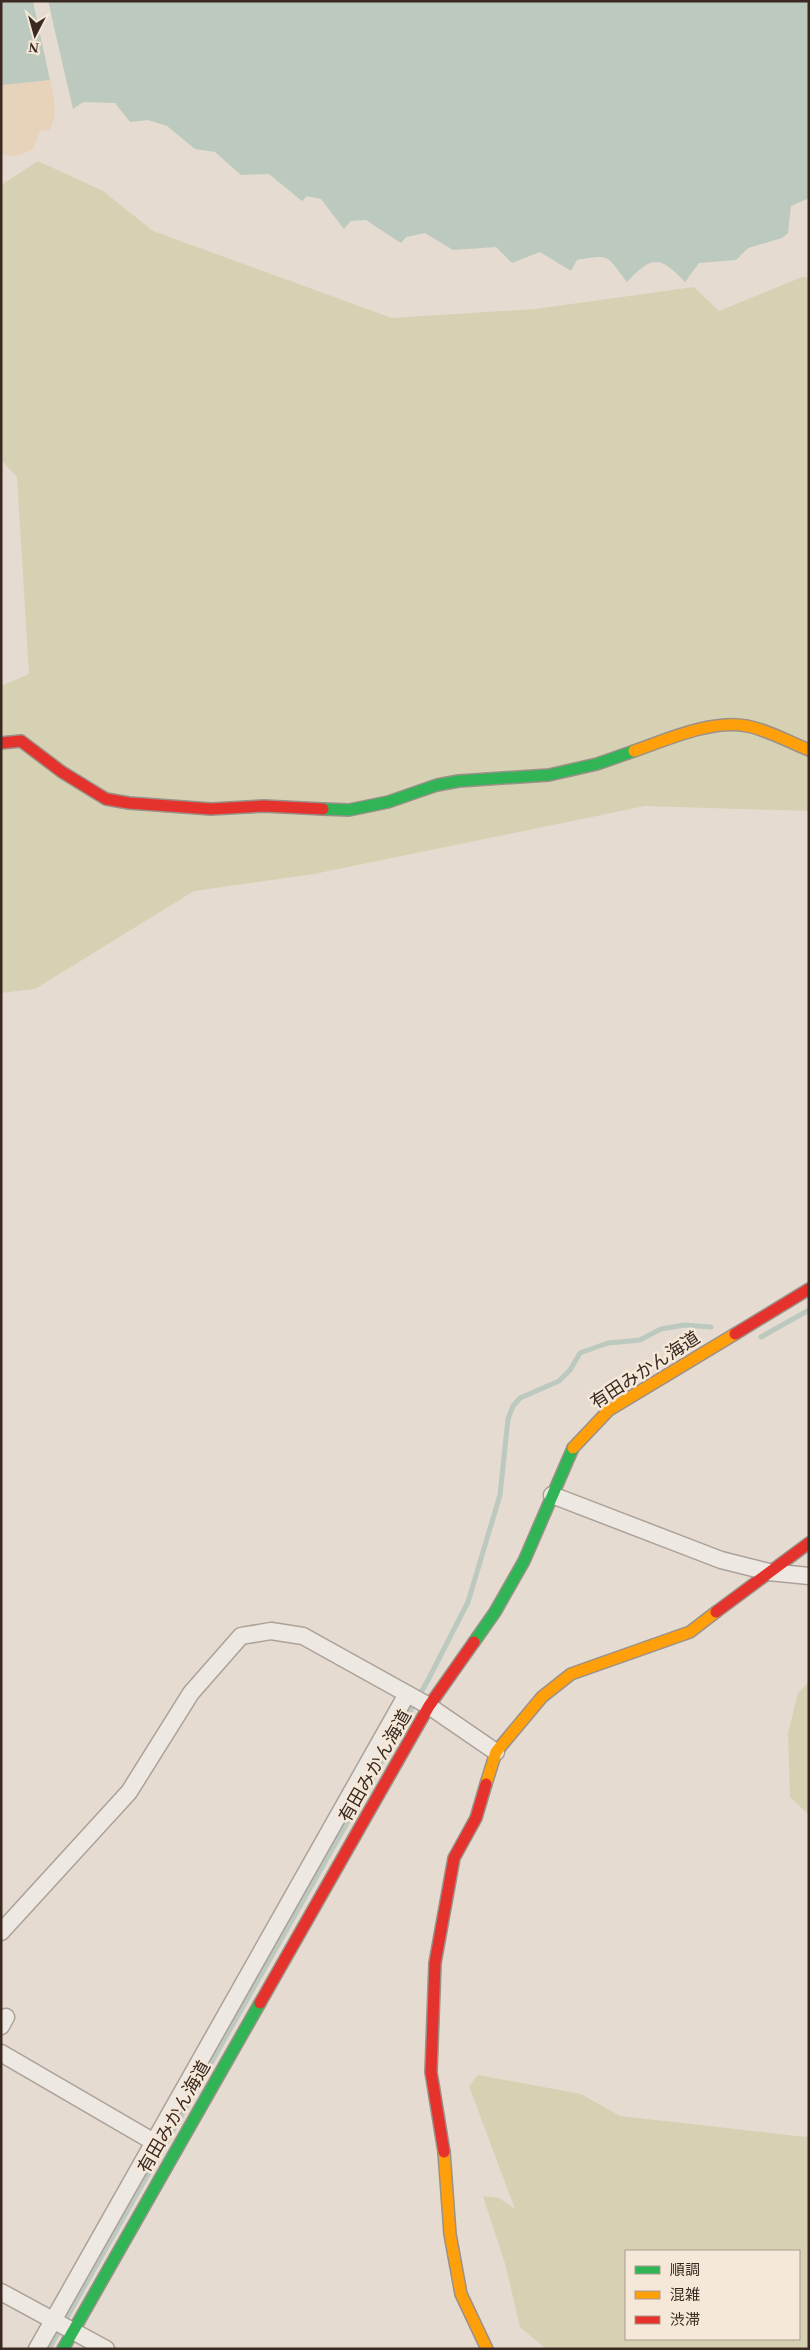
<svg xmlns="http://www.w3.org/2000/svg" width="810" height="2350" viewBox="0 0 810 2350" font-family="'Times New Roman','Noto Sans JP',serif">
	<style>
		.green { fill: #d7d1b3; fill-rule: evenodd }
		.sand { fill: #e6d3b9 }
		.water { fill: #bbc9be }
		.pier { fill: #e5dbd0 }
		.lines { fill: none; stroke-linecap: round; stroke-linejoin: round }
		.stream { stroke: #bbc9be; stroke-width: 5 }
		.street-casing { stroke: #aba199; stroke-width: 19 }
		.fast-casing { stroke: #9a9189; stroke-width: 14 }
		.slow-casing { stroke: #9a9189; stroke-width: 14 }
		.jam-casing { stroke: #9a9189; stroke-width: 14 }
		.street { stroke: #eee8e2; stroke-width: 16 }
		.fast { stroke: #30b455; stroke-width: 11 }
		.slow { stroke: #ff9f0a; stroke-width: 11 }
		.jam { stroke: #e5322d; stroke-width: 11 }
		.labels { text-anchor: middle; stroke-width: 5; stroke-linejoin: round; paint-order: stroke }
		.street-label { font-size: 18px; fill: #3a2921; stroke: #f5e8d8 }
	</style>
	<rect width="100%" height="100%" fill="#e5dbd0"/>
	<g class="green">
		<path d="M 38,161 L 103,191 L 153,231 L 392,318 L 535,309 L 694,287 L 719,311 L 802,277 L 809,278 L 809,811 L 645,806 L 314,874 L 194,891 L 35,989 L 1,993 L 1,686 L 29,674 L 17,477 L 1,460 L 1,185 Z"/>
		<path d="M 809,1682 L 809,1815 L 790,1797 L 788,1733 L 798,1693 Z"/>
		<path d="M 478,2075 L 581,2094 L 620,2116 L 805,2137 L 809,2134 L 809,2349 L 546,2349 L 520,2327 L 506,2267 L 483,2196 L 499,2198 L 515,2209 L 469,2086 ZM 626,2251 L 799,2251 L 799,2339 L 626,2339 Z"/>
	</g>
	<path class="sand" d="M 50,80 C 54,98 58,113 50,130 L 40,131 L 33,149 C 22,154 11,161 1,152 L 1,85 Z"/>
	<g class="water">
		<path d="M 1,1 L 33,1 L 50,80 L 1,85 Z"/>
		<path d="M 48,1 L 809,1 L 809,198 L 791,206 L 788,233 L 782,238 L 748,248 L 736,260 L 699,263 L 685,282 C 660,256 652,255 627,282 C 606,255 611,254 577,260 L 571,271 L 540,252 L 512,263 L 496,247 L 453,250 L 425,233 L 406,237 L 401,243 L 366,220 L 351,221 L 344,229 L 321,199 L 307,196 L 302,201 L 269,174 L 241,175 L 215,152 L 195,149 L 167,126 L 148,120 L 130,122 L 115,103 L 83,102 L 73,109 Z"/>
	</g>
	<g class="pier">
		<path d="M 33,1 L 36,1 L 53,80 L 51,83 Z"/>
		<path d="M 46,1 L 48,1 L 70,101 L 67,102 Z"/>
	</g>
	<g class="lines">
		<g class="stream">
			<path d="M 761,1337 L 809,1310"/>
			<path d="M 49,2349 L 428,1680 L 468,1602 L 500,1495 L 508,1419 L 513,1406 L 520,1398 L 559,1381 L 570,1370 L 580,1353 L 608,1343 L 640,1340 L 661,1329 L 684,1325 L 711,1327"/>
		</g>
		<defs>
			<g id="street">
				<path d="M 552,1495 L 721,1560 L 769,1572 L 809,1576"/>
				<path d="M 1,1932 L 129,1792 L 191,1693 L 241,1636 L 271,1631 L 303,1636 L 429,1706 L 496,1752"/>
				<path d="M 1,2026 L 6,2017"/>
				<path d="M 1,2053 L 154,2142"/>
				<path d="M 1,2292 L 106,2349"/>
				<path d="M 37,2349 L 407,1694"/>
			</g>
			<g id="fast">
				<path d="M 323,809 L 349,810 L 388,802 L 437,785 L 459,781 L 549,775 L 597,764 L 634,751"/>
				<path d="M 474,1642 L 495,1612 L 524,1561 L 573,1448"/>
				<path d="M 63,2349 L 260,2003"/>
			</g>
			<g id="slow">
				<path d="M 634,751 C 666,740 712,719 747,726 C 768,730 789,742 809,750"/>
				<path d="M 573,1448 L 609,1410 L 735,1334"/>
				<path d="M 486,1784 L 496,1752 L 542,1697 L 571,1674 L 690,1632 L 716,1612"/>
				<path d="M 444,2152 L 450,2234 L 461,2294 L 487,2349"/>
			</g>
			<g id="jam">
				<path d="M 1,743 L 21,741 L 62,772 L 106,799 L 129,803 L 211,809 L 264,806 L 323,809"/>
				<path d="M 735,1334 L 809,1289"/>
				<path d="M 716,1612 L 809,1543"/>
				<path d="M 260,2003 L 429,1706 L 474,1642"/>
				<path d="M 444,2152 L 431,2072 L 435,1963 L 454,1858 L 476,1818 L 486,1784"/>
			</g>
		</defs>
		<use href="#street" class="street-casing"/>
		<use href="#fast" class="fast-casing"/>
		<use href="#slow" class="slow-casing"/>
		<use href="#jam" class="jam-casing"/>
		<use href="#street" class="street"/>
		<use href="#fast" class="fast"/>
		<use href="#slow" class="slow"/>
		<use href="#jam" class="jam"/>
	</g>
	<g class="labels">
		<g class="street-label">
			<text transform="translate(645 1370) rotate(-33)" y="6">有田みかん海道</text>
			<text transform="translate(375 1766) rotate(-60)" y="6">有田みかん海道</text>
			<text transform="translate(174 2117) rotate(-60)" y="6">有田みかん海道</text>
		</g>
	</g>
	<rect width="810" height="2350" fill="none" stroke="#3a2921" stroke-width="5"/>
	<rect x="625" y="2250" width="175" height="90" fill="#f5e8d8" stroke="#aa9c8f"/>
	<rect x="635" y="2266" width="25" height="8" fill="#30b455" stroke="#aa9c8f"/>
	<text x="670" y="2275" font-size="15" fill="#3a2921">順調</text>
	<rect x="635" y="2291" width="25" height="8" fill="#ff9f0a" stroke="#aa9c8f"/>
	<text x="670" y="2300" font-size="15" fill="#3a2921">混雑</text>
	<rect x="635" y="2316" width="25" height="8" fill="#e5322d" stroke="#aa9c8f"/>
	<text x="670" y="2325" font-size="15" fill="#3a2921">渋滞</text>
	<g transform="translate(35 35) rotate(186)" stroke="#f5e8d8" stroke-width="4" paint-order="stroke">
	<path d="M0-4L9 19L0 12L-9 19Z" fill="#3a2921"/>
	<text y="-8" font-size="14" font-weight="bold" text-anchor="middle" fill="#3a2921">N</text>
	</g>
</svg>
